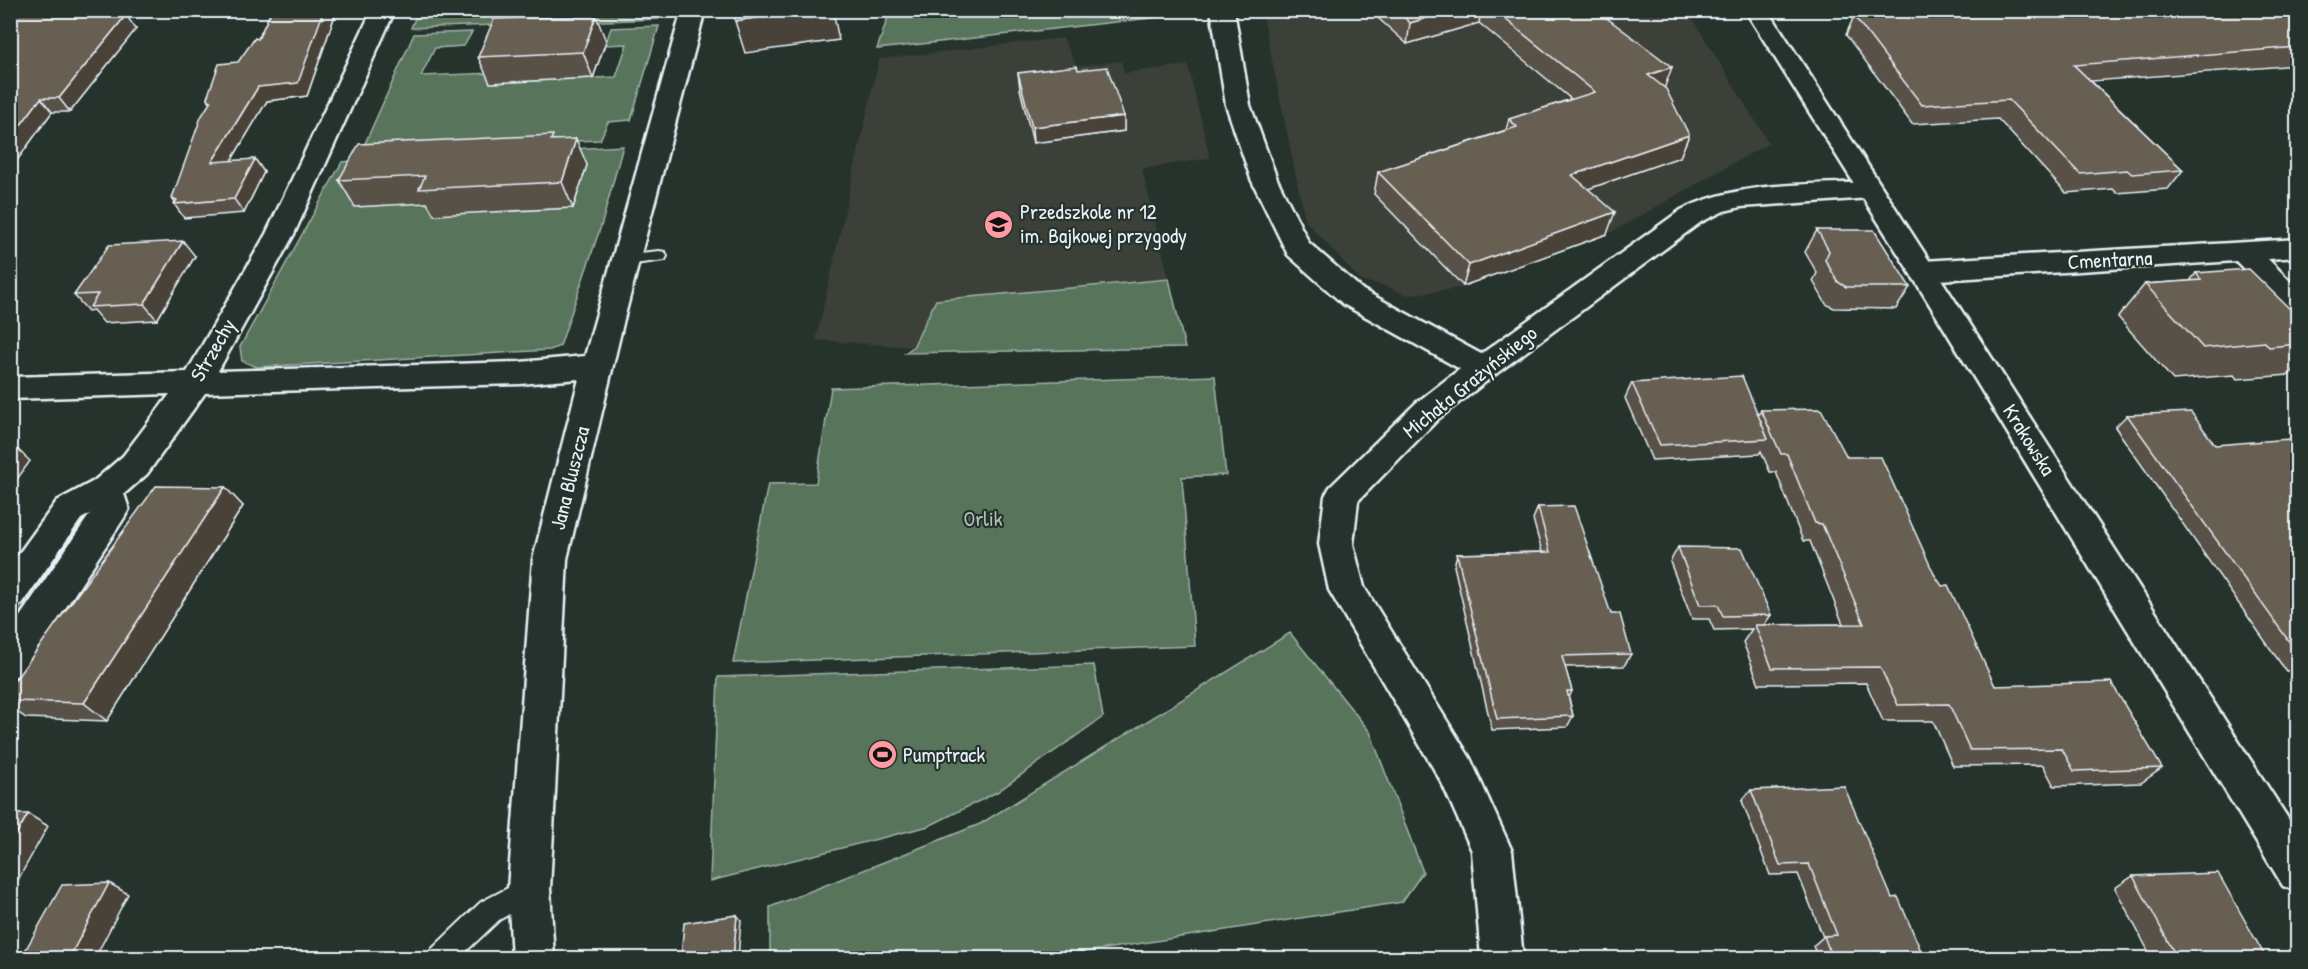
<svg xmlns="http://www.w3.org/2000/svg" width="2308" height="969" viewBox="0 0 2308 969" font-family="'Patrick Hand',sans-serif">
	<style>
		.built { fill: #3a4038 }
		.green { fill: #58745c; stroke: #a0b2aa; stroke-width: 1.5 }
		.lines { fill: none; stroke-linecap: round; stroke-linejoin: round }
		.service-casing { stroke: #e8f1f8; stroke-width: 4 }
		.minor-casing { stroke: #e8f1f8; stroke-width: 5 }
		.tertiary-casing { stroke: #e8f1f8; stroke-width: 5 }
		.service { fill: #26332d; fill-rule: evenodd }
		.minor { fill: #26332d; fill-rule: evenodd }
		.tertiary { fill: #26332d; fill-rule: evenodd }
		.wall { fill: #595147; stroke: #e8f1f8; stroke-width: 1.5 }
		.shaded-wall { fill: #494239; stroke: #e8f1f8; stroke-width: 1.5 }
		.building { fill: #685e52; stroke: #e8f1f8; stroke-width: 1.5 }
		.labels { text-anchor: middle; stroke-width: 4.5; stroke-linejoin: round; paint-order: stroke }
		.poi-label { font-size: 21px; fill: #e8f1f8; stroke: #26332d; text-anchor: start }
		.street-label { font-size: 21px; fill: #e8f1f8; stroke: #26332d }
		.park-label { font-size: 21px; fill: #aebfba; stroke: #26332d }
	</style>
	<rect width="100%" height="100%" fill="#26332d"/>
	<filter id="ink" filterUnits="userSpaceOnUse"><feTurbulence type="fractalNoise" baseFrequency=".0167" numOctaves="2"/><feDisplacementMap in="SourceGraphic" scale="12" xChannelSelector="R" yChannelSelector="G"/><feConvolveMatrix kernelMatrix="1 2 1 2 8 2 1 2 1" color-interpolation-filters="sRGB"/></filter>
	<g filter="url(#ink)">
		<g class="built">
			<path d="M 1262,11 L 1688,11 L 1769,143 L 1610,233 L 1460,288 L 1408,295 L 1383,285 L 1361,281 L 1305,220 Z"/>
			<path d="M 1063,38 L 1077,66 L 1121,61 L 1124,73 L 1188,65 L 1210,158 L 1142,169 L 1169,279 L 936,300 L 913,347 L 816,340 L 879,59 Z"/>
		</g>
		<g class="green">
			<path d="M 1185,10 L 1186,14 L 877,49 L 890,11 Z"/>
			<path d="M 418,11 L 660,11 L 658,19 L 411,28 Z"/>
			<path d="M 659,26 L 631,120 L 608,122 L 600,140 L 362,150 L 414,34 L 472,32 L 464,46 L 435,48 L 421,76 L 494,73 L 491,83 L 616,77 L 627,44 L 605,45 L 611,28 Z"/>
			<path d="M 623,146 L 602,223 L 560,346 L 550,350 L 257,367 L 242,361 L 240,347 L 342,162 L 413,156 L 356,206 L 439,202 L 572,149 Z"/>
			<path d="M 1169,279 L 1185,348 L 905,353 L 913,347 L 936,300 Z"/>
			<path d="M 1215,376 L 1226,475 L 1182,477 L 1195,646 L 733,663 L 768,484 L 816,483 L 831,388 Z"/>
			<path d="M 88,512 L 94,517 L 11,643 L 11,610 L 75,516 Z"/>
			<path d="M 1290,633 L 1370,732 L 1423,872 L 1402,902 L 1048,958 L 770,958 L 770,907 L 980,824 Z"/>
			<path d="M 1094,665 L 1103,717 L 997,792 L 929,826 L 710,881 L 718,677 Z"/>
		</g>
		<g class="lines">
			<defs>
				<g id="service">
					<path d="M 659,251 L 665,252 L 667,256 L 665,260 L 626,265 L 620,263 L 618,259 L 620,255 Z"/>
					<path d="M 529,877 L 538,880 L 541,889 L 538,898 L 499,920 L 459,958 L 428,958 L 432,949 L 481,902 Z"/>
				</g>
				<g id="minor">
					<path d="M 372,10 L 395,10 L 294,234 L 218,371 L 520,362 L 585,356 L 682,10 L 705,10 L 624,319 L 567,559 L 550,889 L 554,958 L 512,958 L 508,889 L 533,559 L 579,379 L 520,384 L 205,393 L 147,474 L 124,494 L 129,509 L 124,518 L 23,673 L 10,678 L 10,631 L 90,514 L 81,519 L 22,604 L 10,609 L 10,566 L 57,501 L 94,481 L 123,456 L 170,394 L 10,399 L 10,377 L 187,372 L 266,234 Z"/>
					<path d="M 1211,10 L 1234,10 L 1250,105 L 1277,179 L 1309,243 L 1363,290 L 1481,354 L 1681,210 C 1739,181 1807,185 1870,182 L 1879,184 L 1883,190 L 1879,196 L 1870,198 L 1741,207 L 1724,211 L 1701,222 L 1493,376 L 1438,419 L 1358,501 L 1353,544 L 1364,587 L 1470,758 L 1512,851 L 1523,958 L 1481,958 L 1472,851 L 1442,783 L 1329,590 L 1319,544 L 1325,496 L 1330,487 L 1416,403 L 1460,369 L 1343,304 L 1288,255 L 1251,179 L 1226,105 Z"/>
					<path d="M 2298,239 L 2298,257 L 2268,259 L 2298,289 L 2298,317 L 2288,314 L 2236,261 L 1923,281 L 1913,278 L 1909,271 L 1913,264 L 1923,261 Z"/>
				</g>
				<path id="tertiary" d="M 1745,10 L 1768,10 L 2298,834 L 2298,892 L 2283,886 L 1911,274 Z"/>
			</defs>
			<use href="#service" class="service-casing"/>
			<use href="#minor" class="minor-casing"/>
			<use href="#tertiary" class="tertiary-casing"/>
			<use href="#service" class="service"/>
			<use href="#minor" class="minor"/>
			<use href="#tertiary" class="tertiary"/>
		</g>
		<g class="wall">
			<path d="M 10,10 L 114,16 L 136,29 L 70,112 L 52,112 L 10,170 Z"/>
			<path d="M 272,10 L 332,10 L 335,15 L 307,96 L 267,101 L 231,161 L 255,159 L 264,172 L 244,213 L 184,218 L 174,204 L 175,202 L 172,198 L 210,103 L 207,98 L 258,39 Z"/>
			<path d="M 1369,10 L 1596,10 L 1664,88 L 1689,135 L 1680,157 L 1588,189 L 1607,234 L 1463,286 L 1374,194 L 1378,172 L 1506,130 L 1509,119 L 1571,99 L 1479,23 L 1407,44 Z"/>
			<path d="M 1872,10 L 2298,10 L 2298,65 L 2091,81 L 2183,170 L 2168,189 L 2117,193 L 2113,189 L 2066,193 L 1998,119 L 1912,124 L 1846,35 L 1854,16 L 1877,15 Z"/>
			<path d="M 606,41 L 593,78 L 490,83 L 478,57 Z"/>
			<path d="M 1078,70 L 1124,116 L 1124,131 L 1033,143 L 1020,89 L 1018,73 Z"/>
			<path d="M 555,140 L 587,165 L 573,208 L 434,215 L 427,203 L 355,207 L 339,180 Z"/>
			<path d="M 1817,230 L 1910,287 L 1896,309 L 1834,308 L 1826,304 L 1813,281 L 1817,273 L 1805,252 Z"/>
			<path d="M 195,256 L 157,320 L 104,323 L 93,310 L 88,311 L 74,295 Z"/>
			<path d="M 2196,273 L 2298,317 L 2298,366 L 2289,375 L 2237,379 L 2234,375 L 2173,380 L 2118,317 L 2145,284 L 2190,281 Z"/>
			<path d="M 1632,383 L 1758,416 L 1761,410 L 1847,457 L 1934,574 L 1995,686 L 2162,768 L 2141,783 L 2054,786 L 2043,765 L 1953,766 L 1933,721 L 1883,721 L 1866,683 L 1759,684 L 1743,642 L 1752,629 L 1714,630 L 1709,619 L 1692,619 L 1670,562 L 1678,547 L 1771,615 L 1764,625 L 1843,624 L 1810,541 L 1803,541 L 1776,472 L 1770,472 L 1761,451 L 1759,454 L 1652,460 L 1625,398 Z"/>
			<path d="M 2127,415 L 2215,445 L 2298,447 L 2298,671 L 2286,671 L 2115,427 Z"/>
			<path d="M 225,487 L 243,506 L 107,721 L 26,718 L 10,707 L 10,687 Z"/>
			<path d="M 1538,507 L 1611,614 L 1631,654 L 1624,666 L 1565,667 L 1572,691 L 1569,698 L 1573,716 L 1567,727 L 1492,730 L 1454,566 L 1457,554 L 1542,552 L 1533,519 Z"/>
			<path d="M 1751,790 L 1892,898 L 1924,958 L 1818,958 L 1813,946 L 1823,937 L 1798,874 L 1770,875 L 1742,801 Z"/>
			<path d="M 2133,876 L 2266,958 L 2152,958 L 2115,888 Z"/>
		</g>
		<g class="shaded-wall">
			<path d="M 96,10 L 118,10 L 101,30 L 91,16 Z"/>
			<path d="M 324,10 L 332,10 L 335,15 L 307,96 L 267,101 L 222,176 L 212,162 L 258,87 Z"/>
			<path d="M 810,10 L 833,10 L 839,40 L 745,53 L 735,21 Z"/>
			<path d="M 1080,10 L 1102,10 L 1080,14 Z"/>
			<path d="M 1453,10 L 1481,10 L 1479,23 L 1407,44 L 1410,23 Z"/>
			<path d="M 126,15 L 136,29 L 70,112 L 59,98 Z"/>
			<path d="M 596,16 L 606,41 L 593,78 L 583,52 Z"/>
			<path d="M 1672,67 L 1664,89 L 1648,75 Z"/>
			<path d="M 41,98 L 52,112 L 10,170 L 10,139 Z"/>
			<path d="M 1124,116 L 1124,131 L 1033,143 L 1032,127 Z"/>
			<path d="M 1689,135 L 1680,157 L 1565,197 L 1572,175 Z"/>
			<path d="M 576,139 L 587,165 L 573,208 L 562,182 Z"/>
			<path d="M 255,159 L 264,172 L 244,213 L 234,199 Z"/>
			<path d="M 1615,212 L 1607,234 L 1463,286 L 1469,265 Z"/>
			<path d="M 183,241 L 195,256 L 157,320 L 144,304 Z"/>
			<path d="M 10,291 L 15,296 L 10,302 Z"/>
			<path d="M 14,446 L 30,461 L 10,489 L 10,451 Z"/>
			<path d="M 225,487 L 243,506 L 107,721 L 84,703 Z"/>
			<path d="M 28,814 L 48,826 L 10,894 L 10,845 Z"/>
			<path d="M 109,883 L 128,894 L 95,958 L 69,958 Z"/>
			<path d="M 737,915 L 741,920 L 738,958 L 733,958 Z"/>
		</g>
		<g class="building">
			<path d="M 10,10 L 96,10 L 91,16 L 126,15 L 59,98 L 41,98 L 10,139 Z"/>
			<path d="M 272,10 L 324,10 L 298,83 L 258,87 L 212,162 L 255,159 L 234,199 L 174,204 L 177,200 L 172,198 L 201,117 L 211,101 L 207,98 L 219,64 L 238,62 L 255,38 L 258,39 Z"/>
			<path d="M 734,10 L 810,10 L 735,21 Z"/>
			<path d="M 1397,10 L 1453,10 L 1410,23 Z"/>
			<path d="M 1494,10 L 1596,10 L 1672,67 L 1648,75 L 1666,89 L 1689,135 L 1572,175 L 1615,212 L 1469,265 L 1378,172 L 1517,127 L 1509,119 L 1595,92 Z"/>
			<path d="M 1899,10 L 2298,10 L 2298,47 L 2074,65 L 2183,170 L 2132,174 L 2127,170 L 2080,174 L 2009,100 L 1922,105 L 1854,16 L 1902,14 Z"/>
			<path d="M 596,16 L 583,52 L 478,57 L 494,19 Z"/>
			<path d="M 1077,66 L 1078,70 L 1107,67 L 1124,116 L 1032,127 L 1018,73 Z"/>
			<path d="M 553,135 L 551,140 L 576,139 L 562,182 L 419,189 L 425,176 L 339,180 L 359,144 Z"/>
			<path d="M 1817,230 L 1874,230 L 1910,287 L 1846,287 L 1838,282 L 1825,260 L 1829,251 Z"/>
			<path d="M 183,241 L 144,304 L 90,307 L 98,294 L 74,295 L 109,245 Z"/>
			<path d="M 2249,269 L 2298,317 L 2298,344 L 2269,347 L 2265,342 L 2203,348 L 2145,284 L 2201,280 L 2196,273 Z"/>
			<path d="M 1742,376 L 1768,439 L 1660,445 L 1632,383 Z"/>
			<path d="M 1821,409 L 1847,457 L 1881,457 L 1934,574 L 1942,586 L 1948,585 L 1995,686 L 2111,682 L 2162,768 L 2074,771 L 2062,749 L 1970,750 L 1949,704 L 1898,705 L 1880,667 L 1772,668 L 1755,625 L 1864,624 L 1822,524 L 1815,523 L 1787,454 L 1781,454 L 1761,410 Z"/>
			<path d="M 2191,412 L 2215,445 L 2290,439 L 2298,447 L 2298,654 L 2127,415 Z"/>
			<path d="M 156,486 L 225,487 L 84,703 L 10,701 L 10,687 Z"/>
			<path d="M 1574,506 L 1611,614 L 1620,614 L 1631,654 L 1562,656 L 1572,691 L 1567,691 L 1573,716 L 1497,719 L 1457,554 L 1550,552 L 1538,507 Z"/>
			<path d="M 1678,547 L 1742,548 L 1771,615 L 1723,616 L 1718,605 L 1700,605 Z"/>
			<path d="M 1844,786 L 1892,898 L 1898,897 L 1924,958 L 1832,958 L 1824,936 L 1837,935 L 1809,864 L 1780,865 L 1751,790 Z"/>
			<path d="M 10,814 L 28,814 L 10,845 Z"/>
			<path d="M 2218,873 L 2266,958 L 2177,958 L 2133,876 Z"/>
			<path d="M 109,883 L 69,958 L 21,958 L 62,885 Z"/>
			<path d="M 737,915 L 733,958 L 681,958 L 684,923 Z"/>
		</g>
	</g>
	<defs>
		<symbol id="school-disc" viewBox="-11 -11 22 22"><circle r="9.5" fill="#ff9aa2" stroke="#26332d"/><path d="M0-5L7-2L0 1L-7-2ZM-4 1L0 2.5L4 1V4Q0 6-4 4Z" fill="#111"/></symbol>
		<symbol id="stadium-disc" viewBox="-11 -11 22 22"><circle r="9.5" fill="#ff9aa2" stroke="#26332d"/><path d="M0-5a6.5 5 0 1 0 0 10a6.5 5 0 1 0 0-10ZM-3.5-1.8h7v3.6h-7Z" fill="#111"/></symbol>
	</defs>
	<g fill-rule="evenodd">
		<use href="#school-disc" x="982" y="208" width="33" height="33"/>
		<use href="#stadium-disc" x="866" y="738" width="33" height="33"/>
	</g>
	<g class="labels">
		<g class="poi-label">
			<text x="1020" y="219">Przedszkole nr 12<tspan x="1020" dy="24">im. Bajkowej przygody</tspan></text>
			<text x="903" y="762">Pumptrack</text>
		</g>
		<g class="street-label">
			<text transform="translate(2110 260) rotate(-3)" y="7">Cmentarna</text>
			<text transform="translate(213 350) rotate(-60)" y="7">Strzechy</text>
			<text transform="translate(1470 382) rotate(-39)" y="7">Michała Grażyńskiego</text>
			<text transform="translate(2029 440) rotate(58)" y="7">Krakowska</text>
			<text transform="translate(570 478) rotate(-76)" y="7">Jana Bluszcza</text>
		</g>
		<g class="park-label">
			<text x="983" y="526">Orlik</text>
		</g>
	</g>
	<rect width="2308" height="969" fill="none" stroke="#26332d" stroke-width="36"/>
	<rect x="18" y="18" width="2272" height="933" fill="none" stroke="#e8f1f8" stroke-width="2" filter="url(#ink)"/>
</svg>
